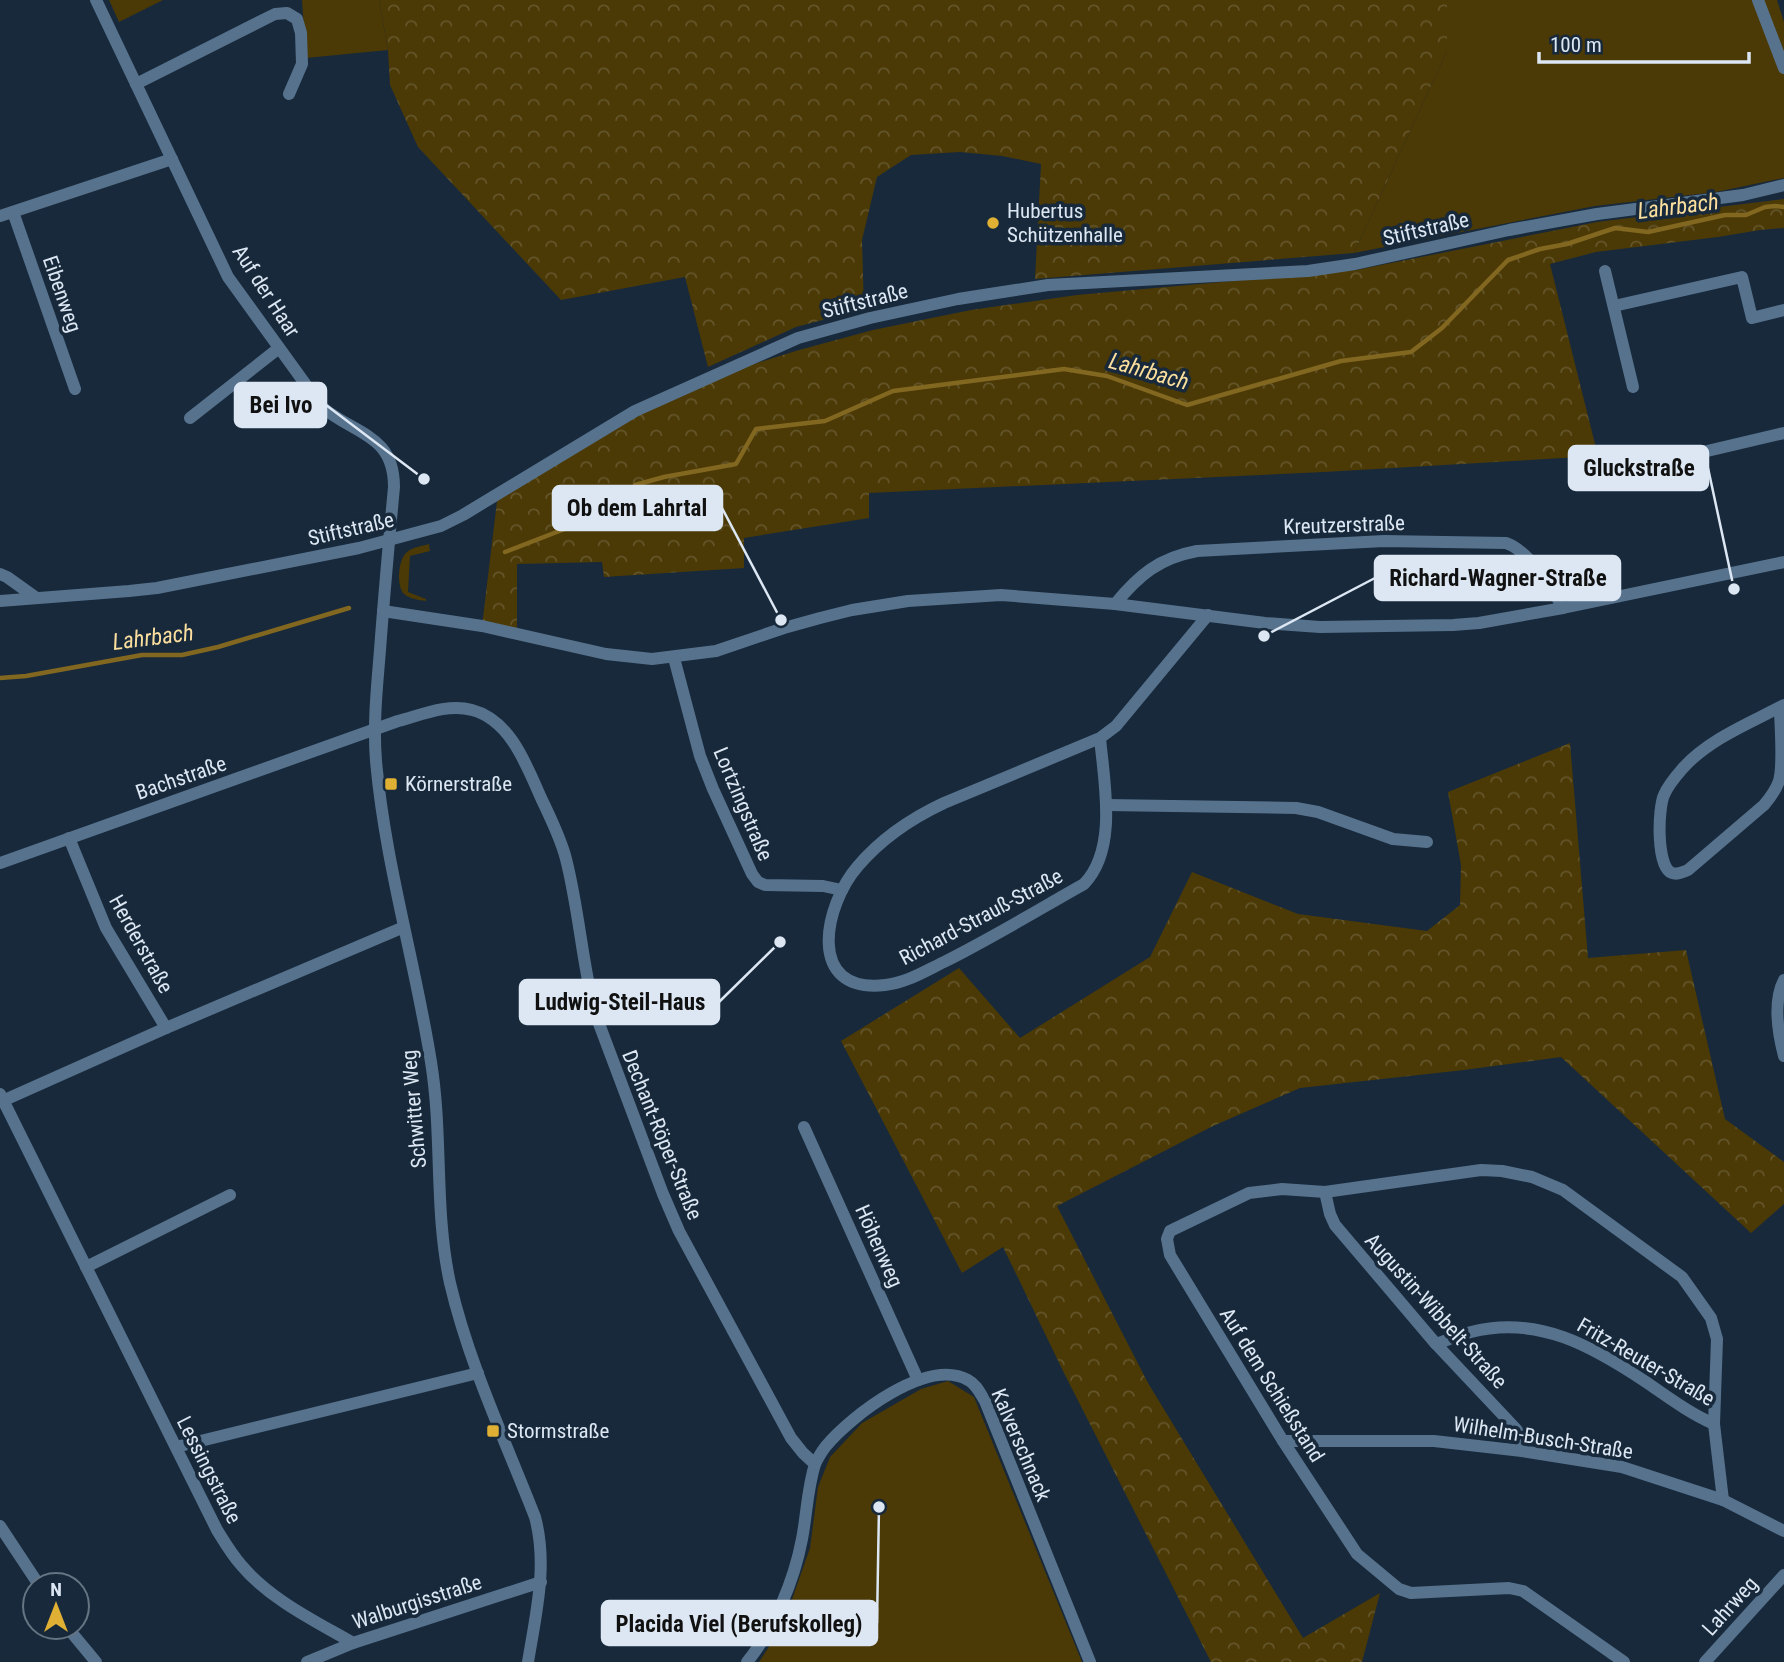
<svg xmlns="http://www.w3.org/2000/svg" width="1784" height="1662" viewBox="0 0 1784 1662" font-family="'Roboto Condensed',sans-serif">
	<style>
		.green { fill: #4b3906 }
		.forest { fill: url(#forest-crowns) }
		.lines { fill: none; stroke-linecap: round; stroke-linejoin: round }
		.stream { stroke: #826720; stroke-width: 4.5 }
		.street { stroke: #57728d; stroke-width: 12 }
		.poi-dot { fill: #dfb034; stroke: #17293a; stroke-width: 2.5 }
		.labels { text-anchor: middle; stroke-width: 7; stroke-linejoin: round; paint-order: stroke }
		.poi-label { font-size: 21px; fill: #dce7f3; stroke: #17293a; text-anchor: start }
		.street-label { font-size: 21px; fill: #dce7f3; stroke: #17293a }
		.water-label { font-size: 23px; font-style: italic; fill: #fcdf9e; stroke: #17293a }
		.leader { fill: none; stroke: #dce7f3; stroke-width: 2.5 }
		.callout-dot { fill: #dce7f3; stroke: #17293a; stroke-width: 2.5 }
		.callout { fill: #dce7f3; stroke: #dce7f3; stroke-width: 2.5 }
		.callout-label { font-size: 23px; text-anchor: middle; font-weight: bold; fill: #111 }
	</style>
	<defs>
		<pattern id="forest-crowns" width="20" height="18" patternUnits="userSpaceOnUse" patternTransform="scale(1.75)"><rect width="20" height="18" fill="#4b3906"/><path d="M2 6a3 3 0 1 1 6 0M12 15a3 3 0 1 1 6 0" fill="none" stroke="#64562b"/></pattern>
	</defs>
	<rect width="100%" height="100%" fill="#17293a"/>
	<g class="green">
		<path d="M 109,0 L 163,0 L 119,22 Z"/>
		<path d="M 302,0 L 379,0 L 388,50 L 306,58 Z"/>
		<path d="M 1447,0 L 1777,0 L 1784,22 L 1784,178 L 1716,192 L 1595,206 L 1354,253 L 1447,51 Z"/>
		<path d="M 429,544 L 430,551 L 410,556 L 408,592 L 426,599 L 426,601 C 419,600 410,599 404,594 C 396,586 398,559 407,552 C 413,547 422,546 429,544 Z"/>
		<path d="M 948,1381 L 974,1397 L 1082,1662 L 759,1662 L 783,1625 L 810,1548 L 818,1487 L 830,1457 L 862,1423 L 921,1389 Z"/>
	</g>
	<g class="forest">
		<path d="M 379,0 L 1447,0 L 1447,51 L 1354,253 L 1035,279 L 1041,164 L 1002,156 L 960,152 L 911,155 L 877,177 L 862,240 L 864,309 L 796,327 L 708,367 L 685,277 L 561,300 L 418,147 L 390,85 L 388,50 Z"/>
		<path d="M 1784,199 L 1784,228 L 1760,230 L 1718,237 L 1596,252 L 1550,264 L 1598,456 L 1324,472 L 869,493 L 869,518 L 744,538 L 744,568 L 604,577 L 602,562 L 517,564 L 517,634 L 482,626 L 498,493 L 705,379 L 799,350 L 873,330 L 971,310 L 1077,295 L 1356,270 L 1597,222 Z"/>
		<path d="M 1570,743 L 1588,958 L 1686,950 L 1725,1119 L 1784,1162 L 1784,1204 L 1751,1233 L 1561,1057 L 1464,1070 L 1300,1088 L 1213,1126 L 1057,1206 L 1148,1383 L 1303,1638 L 1380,1593 L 1362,1662 L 1211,1662 L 1064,1373 L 1003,1247 L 962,1273 L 841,1041 L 959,968 L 1020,1038 L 1150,957 L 1192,872 L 1298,914 L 1427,931 L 1460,905 L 1461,865 L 1448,792 Z"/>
	</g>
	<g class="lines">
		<g class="stream">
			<path d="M 505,552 L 624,506 L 635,485 L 664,477 L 736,464 L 756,429 L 825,421 L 893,391 L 1064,369 L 1107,376 L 1187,405 L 1341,361 L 1411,352 L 1442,328 L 1508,260 L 1540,249 L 1567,244 L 1615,228 L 1648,232 L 1725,215 L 1746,215 L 1765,207 L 1775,206 L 1784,207"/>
			<path d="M 0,678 L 26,676 L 142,655 L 182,655 L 218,647 L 349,608"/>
		</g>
		<g class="street">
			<path d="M 96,0 L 228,277 L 322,407 C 355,435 394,434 394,487 C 389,541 384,596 380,650 C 377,687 373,724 376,761 C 385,863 415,961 431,1062 C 443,1136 434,1210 450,1283 C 469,1364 505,1440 535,1517 C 548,1565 536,1613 528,1662"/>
			<path d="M 1758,0 L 1784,68"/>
			<path d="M 136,84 L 275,14 L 287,13 L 297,19 L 301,33 L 302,64 L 289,94"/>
			<path d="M 13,212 L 75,389"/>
			<path d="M 0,216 L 172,159"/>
			<path d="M 1605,271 L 1633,387"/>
			<path d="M 1614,306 L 1742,277 L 1752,318 L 1784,310"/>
			<path d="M 190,418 L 279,348"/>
			<path d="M 1652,464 L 1784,433"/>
			<path d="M 0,574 L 7,577 L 35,597"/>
			<path d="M 0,601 L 129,591 L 157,588 L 359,548 L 441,526 L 463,515 L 635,411 L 798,338 L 870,318 L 958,299 L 1048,285 L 1308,271 L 1355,264 L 1509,230 L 1597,214 L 1743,195 L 1784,185"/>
			<path d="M 1115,604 C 1139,575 1159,558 1197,551 L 1384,541 L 1506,543 C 1528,550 1552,588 1563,608"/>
			<path d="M 383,611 L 482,626 L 606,654 L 652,659 L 716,651 L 784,628 L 820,618 L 852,610 L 908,601 L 1001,595 L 1115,604 L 1265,623 L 1320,627 L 1453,625 L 1479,623 L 1563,608 L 1784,562"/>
			<path d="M 674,658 L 700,756 L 713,789 L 752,874 L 758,882 L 765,885 L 823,886 L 842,890"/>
			<path d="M 1780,707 C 1780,726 1784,764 1779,781 C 1776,790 1770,798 1764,805 L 1688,870 C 1683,872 1677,875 1672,873 C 1656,867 1658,808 1664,795 C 1668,785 1676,776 1683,768 C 1709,739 1750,723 1784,705"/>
			<path d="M 1100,738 C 1104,782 1118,849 1084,884 C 1038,910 992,938 944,962 C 925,971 906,983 885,985 C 805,994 824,905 858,866 C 881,839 912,818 944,803 L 1100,738 L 1116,726 L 1208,615"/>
			<path d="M 1106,805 L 1296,808 L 1318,812 L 1393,839 L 1427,842"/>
			<path d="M 69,838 L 106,928 L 166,1028"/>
			<path d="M 0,863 L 398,721 C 421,715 448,703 472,710 C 511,720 527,767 542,800 C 551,819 561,839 566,859 C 579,910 582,962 595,1013 L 663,1194 L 679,1231 L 791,1438 L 803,1453 L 815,1464 C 807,1490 807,1513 802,1539 C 794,1581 774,1629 747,1662"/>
			<path d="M 1784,980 C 1773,1001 1778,1033 1784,1056"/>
			<path d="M 0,1094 L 217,1530 C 225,1543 232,1555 242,1566 C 271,1600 315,1621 353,1643"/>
			<path d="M 0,1102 L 166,1028 L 404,927"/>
			<path d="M 804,1127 L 918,1380"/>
			<path d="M 1325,1192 L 1330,1214 L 1335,1225 L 1436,1344 L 1516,1429 L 1521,1437 L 1522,1451"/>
			<path d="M 86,1267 L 230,1195"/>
			<path d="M 1436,1344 C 1447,1340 1459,1335 1471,1332 C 1538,1315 1592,1346 1646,1382 C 1668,1397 1689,1413 1714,1424"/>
			<path d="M 1283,1441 L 1434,1441 L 1522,1451 L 1622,1467 L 1723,1500 L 1784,1531"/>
			<path d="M 176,1447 L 478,1373"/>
			<path d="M 815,1464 C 818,1458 822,1451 826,1446 C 851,1416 927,1357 968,1380 C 976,1384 980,1393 985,1401 L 1090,1662"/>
			<path d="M 0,1526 L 39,1585"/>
			<path d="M 67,1627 L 96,1662"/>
			<path d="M 307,1662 L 353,1643 L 541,1582"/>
			<path d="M 1624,1662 L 1523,1591 L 1509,1588 L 1411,1593 L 1399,1589 L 1357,1554 L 1283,1441 L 1170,1255 L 1167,1239 L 1170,1231 L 1249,1193 L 1282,1189 L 1325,1192 L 1481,1170 L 1502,1171 L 1532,1177 L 1563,1190 L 1682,1277 L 1711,1318 L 1717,1339 L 1714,1424 L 1723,1500"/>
			<path d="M 1705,1662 L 1784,1575"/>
		</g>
	</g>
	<g class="poi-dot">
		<circle cx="993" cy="223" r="7"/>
		<rect x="384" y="777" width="14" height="14" rx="3.5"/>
		<rect x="486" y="1424" width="14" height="14" rx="3.5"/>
	</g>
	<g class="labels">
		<g class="poi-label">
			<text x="1007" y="218">Hubertus<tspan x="1007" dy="24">Schützenhalle</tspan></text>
			<text x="405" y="791">Körnerstraße</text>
			<text x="507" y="1438">Stormstraße</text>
		</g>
		<g class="street-label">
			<text transform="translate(1426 229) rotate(-13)" y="7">Stiftstraße</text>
			<text transform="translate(266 291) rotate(57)" y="7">Auf der Haar</text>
			<text transform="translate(62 294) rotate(71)" y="7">Eibenweg</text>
			<text transform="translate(865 301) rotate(-14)" y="7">Stiftstraße</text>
			<text transform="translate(1344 525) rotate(-2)" y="7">Kreutzerstraße</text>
			<text transform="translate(351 529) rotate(-13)" y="7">Stiftstraße</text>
			<text transform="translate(181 778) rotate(-19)" y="7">Bachstraße</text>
			<text transform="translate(743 804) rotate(67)" y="7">Lortzingstraße</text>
			<text transform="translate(981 917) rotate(-28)" y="7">Richard-Strauß-Straße</text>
			<text transform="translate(141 944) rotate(61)" y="7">Herderstraße</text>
			<text transform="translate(414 1109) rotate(-95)" y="7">Schwitter Weg</text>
			<text transform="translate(662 1135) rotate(68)" y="7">Dechant-Röper-Straße</text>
			<text transform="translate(879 1246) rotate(66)" y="7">Höhenweg</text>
			<text transform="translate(1436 1311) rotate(48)" y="7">Augustin-Wibbelt-Straße</text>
			<text transform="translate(1646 1362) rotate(30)" y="7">Fritz-Reuter-Straße</text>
			<text transform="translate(1272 1385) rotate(58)" y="7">Auf dem Schießstand</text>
			<text transform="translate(1543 1438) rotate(9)" y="7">Wilhelm-Busch-Straße</text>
			<text transform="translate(1021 1445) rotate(67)" y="7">Kalverschnack</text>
			<text transform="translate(209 1470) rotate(63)" y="7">Lessingstraße</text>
			<text transform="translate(417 1602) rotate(-18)" y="7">Walburgisstraße</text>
			<text transform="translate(1730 1606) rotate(-48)" y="7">Lahrweg</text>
		</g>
		<g class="water-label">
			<text transform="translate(1678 206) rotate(-7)" y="8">Lahrbach</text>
			<text transform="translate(1149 371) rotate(16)" y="8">Lahrbach</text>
			<text transform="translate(153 637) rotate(-7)" y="8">Lahrbach</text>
		</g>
	</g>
	<path class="leader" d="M424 479L326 405M1734 589L1708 468M781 620L722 508M1264 636L1375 578M780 942L719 1002M879 1507L877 1623"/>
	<g class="callout-dot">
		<circle cx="424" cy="479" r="7"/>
		<circle cx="1734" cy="589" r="7"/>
		<circle cx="781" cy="620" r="7"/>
		<circle cx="1264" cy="636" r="7"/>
		<circle cx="780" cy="942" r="7"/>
		<circle cx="879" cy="1507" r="7"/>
	</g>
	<g class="callout">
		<rect x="235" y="383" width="91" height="44" rx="7"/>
		<rect x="1569" y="446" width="139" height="44" rx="7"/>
		<rect x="553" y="486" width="169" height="44" rx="7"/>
		<rect x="1375" y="556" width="245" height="44" rx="7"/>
		<rect x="520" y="980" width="199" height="44" rx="7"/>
		<rect x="602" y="1601" width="275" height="44" rx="7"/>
	</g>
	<g class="callout-label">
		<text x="281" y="413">Bei Ivo</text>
		<text x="1639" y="476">Gluckstraße</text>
		<text x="637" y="516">Ob dem Lahrtal</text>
		<text x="1498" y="586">Richard-Wagner-Straße</text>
		<text x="620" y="1010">Ludwig-Steil-Haus</text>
		<text x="739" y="1632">Placida Viel (Berufskolleg)</text>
	</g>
	<g transform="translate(56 1606)"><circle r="33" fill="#17293a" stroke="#667584" stroke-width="2"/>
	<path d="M0-5L12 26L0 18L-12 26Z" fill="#dfb034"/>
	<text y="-10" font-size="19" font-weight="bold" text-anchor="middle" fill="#dce7f3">N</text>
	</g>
	<path d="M1539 52v10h210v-10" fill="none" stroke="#dce7f3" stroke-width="3.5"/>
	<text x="1550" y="52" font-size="21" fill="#dce7f3" stroke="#17293a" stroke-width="5" paint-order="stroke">100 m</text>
</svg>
